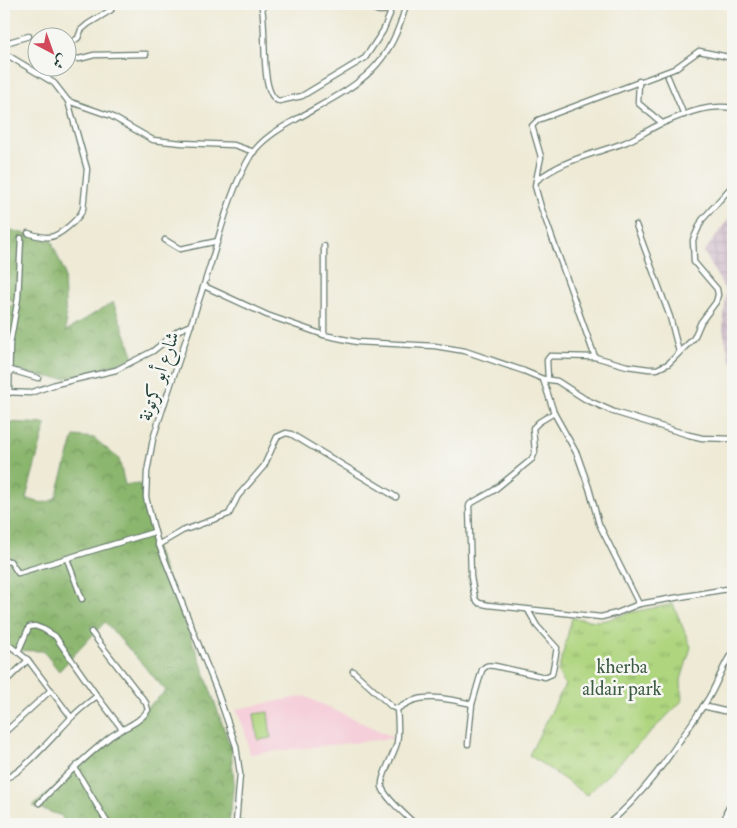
<svg xmlns="http://www.w3.org/2000/svg" width="737" height="828" viewBox="0 0 737 828" font-family="'IM FELL Double Pica',Amiri,serif">
	<style>
		.built { fill: #f5cfda }
		.industrial { fill: url(#industrial-grid) }
		.green { fill: #afd57f; stroke: #67895a }
		.forest { fill: url(#forest-crowns); stroke: #557a51 }
		.park { fill: url(#park-tufts); stroke: #67895a }
		.lines { fill: none; stroke-linecap: round; stroke-linejoin: round }
		.street-casing { stroke: #677a6d; stroke-width: 7 }
		.street { stroke: #fff; stroke-width: 4.5 }
		.labels { text-anchor: middle; stroke-width: 5; stroke-linejoin: round; paint-order: stroke }
		.street-label { font-size: 19px; fill: #1f3d34; stroke: #f6f6f2 }
		.park-label { font-size: 19px; fill: #3c5b43; stroke: #f6f6f2 }
	</style>
	<defs>
		<pattern id="industrial-grid" width="8" height="8" patternUnits="userSpaceOnUse" patternTransform="scale(1.25)"><rect width="8" height="8" fill="#d1bdcb"/><path d="M0 4h8M4 0v8" fill="none" stroke="#b3a3af"/></pattern>
		<pattern id="forest-crowns" width="20" height="18" patternUnits="userSpaceOnUse" patternTransform="scale(1.25)"><rect width="20" height="18" fill="#8bb66e"/><path d="M2 6a3 3 0 1 1 6 0M12 15a3 3 0 1 1 6 0" fill="none" stroke="#71955b"/></pattern>
		<pattern id="park-tufts" width="24" height="20" patternUnits="userSpaceOnUse" patternTransform="scale(1.25)"><rect width="24" height="20" fill="#afd57f"/><path d="M3 7l-1-3M5 7V3M7 7l1-3M15 17l-1-3M17 17v-4M19 17l1-3" fill="none" stroke="#8eae69"/></pattern>
	</defs>
	<rect width="100%" height="100%" fill="#f6f6f2"/>
	<filter id="ink" filterUnits="userSpaceOnUse"><feTurbulence type="fractalNoise" baseFrequency=".02" numOctaves="2"/><feDisplacementMap in="SourceGraphic" scale="10" xChannelSelector="R" yChannelSelector="G"/><feConvolveMatrix kernelMatrix="1 2 1 2 8 2 1 2 1" color-interpolation-filters="sRGB"/></filter>
	<filter id="wash" filterUnits="userSpaceOnUse"><feTurbulence type="fractalNoise" baseFrequency=".0096" numOctaves="4" result="noise"/><feDisplacementMap in="SourceGraphic" scale="20" xChannelSelector="R" yChannelSelector="G"/><feGaussianBlur stdDeviation="1.12" result="paint"/><feColorMatrix in="noise" values="0 0 0 0 0 0 0 0 0 0 0 0 0 0 0 0 0 1.4 0 .05"/><feComposite in="paint" operator="in"/></filter>
	<g filter="url(#wash)">
		<rect width="100%" height="100%" fill="#eeead6"/>
		<path class="built" d="M 304,696 L 395,738 L 250,754 L 245,731 L 236,709 Z"/>
		<path class="industrial" d="M 733,213 L 733,362 L 730,361 L 723,329 L 726,292 L 704,252 Z"/>
		<path class="green" d="M 268,712 L 271,738 L 258,740 L 254,714 Z"/>
		<g class="forest">
			<path d="M 4,210 L 10,230 L 51,240 L 64,271 L 66,331 L 113,302 L 134,357 C 112,365 88,376 64,378 C 48,379 18,371 4,365 L 4,310 L 15,303 L 4,296 Z"/>
			<path d="M 5,422 L 46,424 L 26,498 C 37,502 46,506 56,497 L 74,436 L 94,438 L 119,459 L 125,485 L 140,484 L 152,539 L 201,663 L 231,749 L 234,782 L 229,824 L 64,824 L 62,816 L 33,806 L 166,691 L 105,622 L 59,671 L 43,651 L 7,650 L 4,653 L 4,428 Z"/>
		</g>
		<path class="park" d="M 673,604 L 691,647 L 681,680 L 682,701 L 587,795 L 529,755 L 565,685 L 558,672 L 572,618 L 597,621 L 607,620 L 628,613 Z"/>
	</g>
	<g filter="url(#ink)">
		<g class="lines">
			<defs>
				<g id="street">
					<path d="M 261,4 C 268,23 258,95 279,101 L 302,96 L 365,58 L 383,31 L 390,14 L 389,10 C 382,11 374,13 371,4"/>
					<path d="M 4,45 L 9,42 L 29,36"/>
					<path d="M 68,45 L 78,38 L 81,30 L 88,24 L 111,10"/>
					<path d="M 4,53 L 54,83 L 68,101 L 111,116 L 153,140 L 182,143 L 234,145 L 254,152"/>
					<path d="M 68,57 L 79,59 L 94,55 L 146,54"/>
					<path d="M 668,77 L 684,115"/>
					<path d="M 48,79 L 49,68"/>
					<path d="M 639,81 L 638,103 L 662,123"/>
					<path d="M 536,181 L 541,157 L 532,126 L 538,120 L 674,69 L 699,51 L 733,58"/>
					<path d="M 636,225 L 670,317 L 679,352"/>
					<path d="M 28,233 C 34,235 42,238 49,237 C 59,237 80,218 83,209 L 87,169 L 68,101"/>
					<path d="M 165,240 L 180,249 L 218,241"/>
					<path d="M 324,246 L 324,335"/>
					<path d="M 204,286 L 267,315 L 324,335 L 357,342 L 435,346 L 465,351 L 524,371 L 543,379 L 557,381 L 585,399 L 614,412 L 689,435 L 702,438 L 733,439"/>
					<path d="M 595,357 L 627,366 L 649,369 L 657,369 L 668,364 L 694,338 L 701,322 L 716,302 L 718,295 L 717,289 L 694,262 L 693,240 L 702,220 L 733,185"/>
					<path d="M 4,368 L 38,378"/>
					<path d="M 543,379 L 554,413 L 577,454 L 589,488 L 599,524 L 639,604"/>
					<path d="M 548,379 L 547,360 L 550,356 L 595,357 L 541,207 L 535,186 L 536,181 C 563,160 590,155 621,144 C 636,139 648,129 663,123 C 687,113 707,104 733,108"/>
					<path d="M 4,392 L 30,393 L 56,384 L 116,370 L 153,351 L 179,330 L 191,325"/>
					<path d="M 9,393 L 10,344 L 18,298 L 21,238"/>
					<path d="M 554,413 L 539,422 L 533,428 L 535,452 L 532,459 L 493,491 L 470,504 L 469,506 L 471,577 L 475,599 L 479,603 L 488,605 L 601,617 L 617,613 L 639,604 L 733,588"/>
					<path d="M 158,545 L 182,531 L 229,514 L 238,496 L 264,466 L 277,437 L 286,433 L 291,434 L 396,497"/>
					<path d="M 67,559 L 82,599"/>
					<path d="M 4,562 L 10,561 L 18,573 L 154,532"/>
					<path d="M 4,641 L 28,660"/>
					<path d="M 18,652 L 29,627 L 35,626 L 43,629 L 55,636 L 97,696 L 122,729"/>
					<path d="M 353,671 L 392,707 L 397,709"/>
					<path d="M 4,683 L 28,660 L 71,717"/>
					<path d="M 703,706 L 724,711 L 733,710"/>
					<path d="M 397,709 C 398,720 399,732 397,743 C 394,755 380,777 382,787 C 385,798 407,816 415,824"/>
					<path d="M 397,709 C 402,706 407,703 412,701 C 430,694 454,700 472,704"/>
					<path d="M 4,733 L 51,690"/>
					<path d="M 468,744 L 472,704 L 482,670 C 486,665 488,665 495,666 L 545,677 L 552,674 L 557,648 L 537,626 L 528,610"/>
					<path d="M 75,768 L 108,824"/>
					<path d="M 4,778 C 20,777 60,728 73,716 C 80,709 88,703 97,696"/>
					<path d="M 39,803 C 61,780 85,757 110,737 C 122,728 140,723 148,710 L 146,703 L 91,632"/>
					<path d="M 236,822 L 248,824"/>
					<path d="M 236,824 L 240,774 L 236,746 L 217,691 L 157,540 L 148,506 L 146,497 L 147,472 L 153,439 C 171,382 191,326 209,269 C 221,231 230,190 251,155 C 262,139 279,129 295,120 C 352,87 389,74 406,4"/>
					<path d="M 608,824 C 649,790 677,745 706,702 C 717,686 722,666 733,651"/>
					<path d="M 725,824 L 726,813 L 733,800"/>
				</g>
			</defs>
			<use href="#street" class="street-casing"/>
			<use href="#street" class="street"/>
		</g>
	</g>
	<g class="labels">
		<g class="street-label">
			<text transform="translate(158 376) rotate(-72)" y="7">شارع أبو كرتونة</text>
		</g>
		<g class="park-label">
			<text x="622" y="673">kherba<tspan x="622" dy="22">aldair park</tspan></text>
		</g>
	</g>
	<rect width="737" height="828" fill="none" stroke="#f6f6f2" stroke-width="20"/>
	<g transform="translate(52 52) rotate(139)"><circle r="24" fill="#f6f6f2" stroke="#a0aca6"/>
	<path d="M0-4L9 19L0 12L-9 19Z" fill="#d1495b"/>
	<text y="-8" font-size="14" font-weight="bold" text-anchor="middle" fill="#1f3d34">ش</text>
	</g>
</svg>
